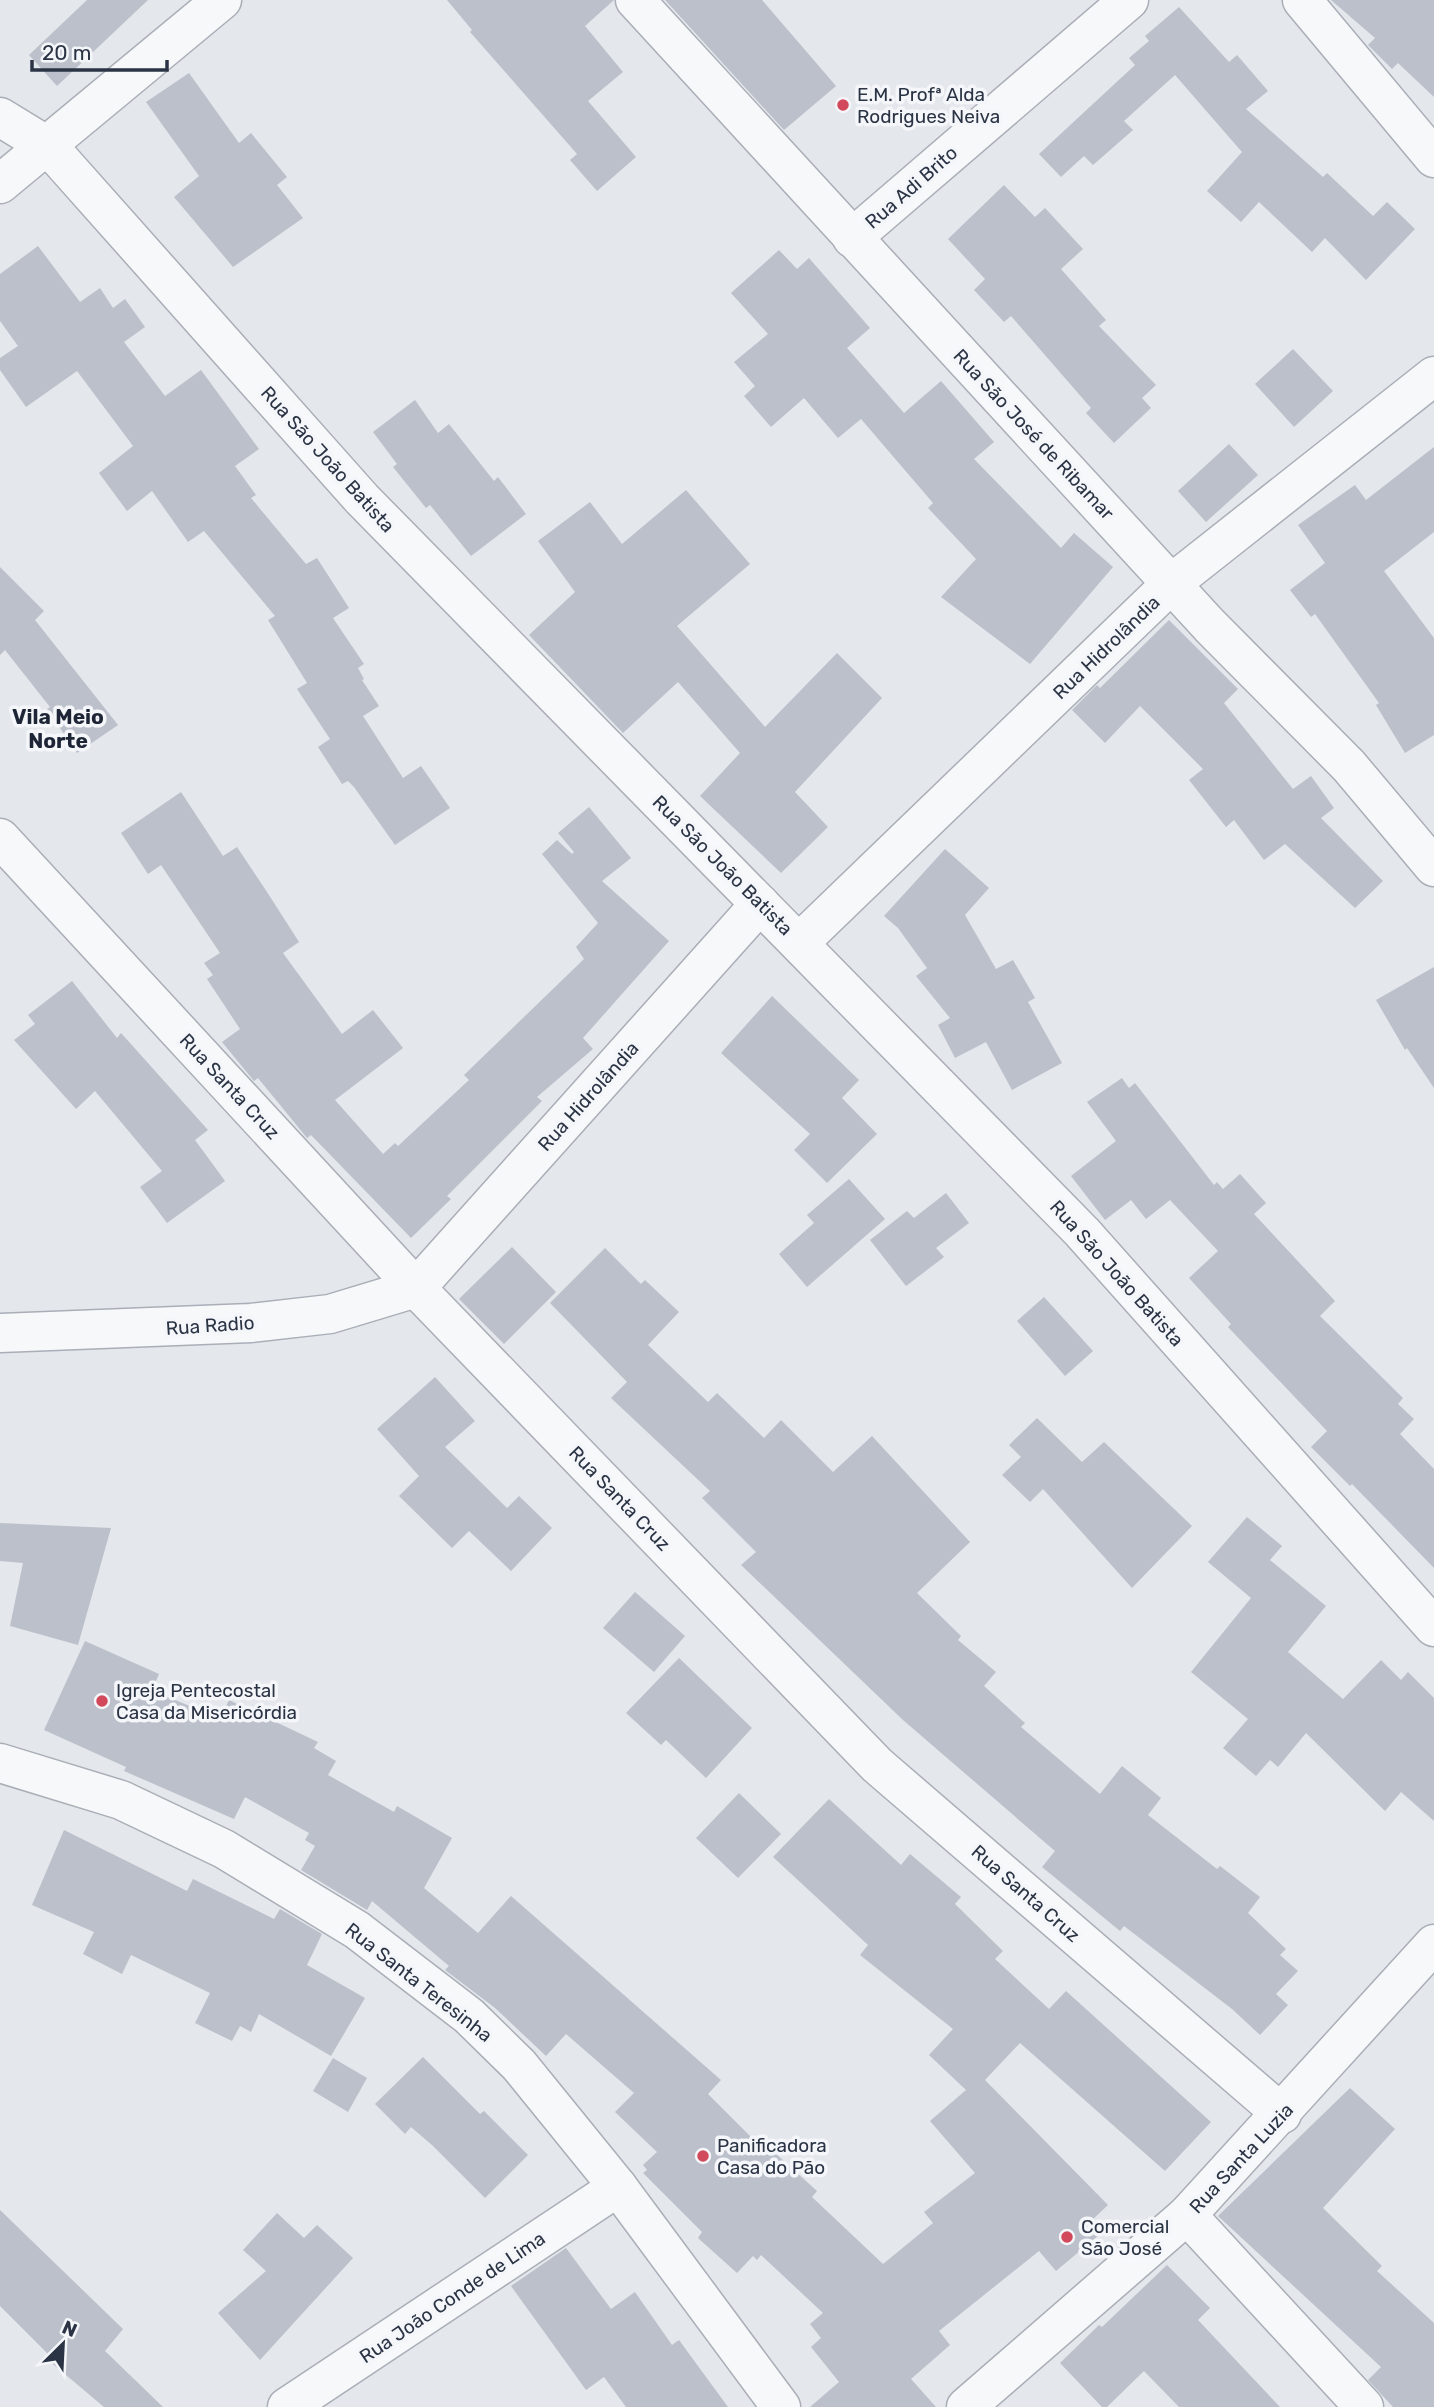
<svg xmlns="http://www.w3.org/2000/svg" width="1434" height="2407" viewBox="0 0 1434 2407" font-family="Rubik,sans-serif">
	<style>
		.building { fill: #bbc0ca }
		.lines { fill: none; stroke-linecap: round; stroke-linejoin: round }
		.minor-casing { stroke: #a9aeb7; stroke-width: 41 }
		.minor { stroke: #f7f8fa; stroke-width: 38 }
		.poi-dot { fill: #d1495b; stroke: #f4f6f9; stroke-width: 2.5 }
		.labels { text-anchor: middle; stroke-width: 7; stroke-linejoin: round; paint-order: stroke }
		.poi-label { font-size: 19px; fill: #2b3445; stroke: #f4f6f9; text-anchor: start }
		.street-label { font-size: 19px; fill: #2b3445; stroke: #f4f6f9 }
		.neighbourhood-label { font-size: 21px; font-weight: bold; fill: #1d2536; stroke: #f4f6f9 }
	</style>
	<rect width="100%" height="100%" fill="#e4e7ec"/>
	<g class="building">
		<path d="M 87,0 L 148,0 L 57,86 L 29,55 Z"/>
		<path d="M 447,0 L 614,0 L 585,26 L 623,72 L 588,101 L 636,157 L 597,191 L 570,160 L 577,154 L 470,32 L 472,30 Z"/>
		<path d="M 665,0 L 762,0 L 836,86 L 784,130 Z"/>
		<path d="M 1331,0 L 1434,0 L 1434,97 L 1398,63 L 1392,69 L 1368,45 L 1375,38 Z"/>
		<path d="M 1179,7 L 1229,62 L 1237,55 L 1268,91 L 1246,109 L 1323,177 L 1327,173 L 1373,216 L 1387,202 L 1415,229 L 1366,280 L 1325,238 L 1312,252 L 1259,202 L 1241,222 L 1207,191 L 1242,152 L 1175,75 L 1124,121 L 1133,130 L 1093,165 L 1084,156 L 1061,177 L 1039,154 L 1135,65 L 1129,58 L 1149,41 L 1145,36 Z"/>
		<path d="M 189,73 L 239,143 L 251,133 L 287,177 L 277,185 L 303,218 L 233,267 L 174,197 L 199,176 L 146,102 Z"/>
		<path d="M 1004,185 L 1035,217 L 1045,208 L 1083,249 L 1061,269 L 1106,320 L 1099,326 L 1156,385 L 1142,398 L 1151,408 L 1114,443 L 1086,413 L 1091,408 L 1011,316 L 1004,322 L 974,290 L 985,279 L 948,239 Z"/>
		<path d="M 38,246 L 80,302 L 100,288 L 113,308 L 125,299 L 145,327 L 124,342 L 165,396 L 201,370 L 259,449 L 235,466 L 256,495 L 251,498 L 306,564 L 317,558 L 349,608 L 333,618 L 364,664 L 358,668 L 364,679 L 362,680 L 379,706 L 363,716 L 403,778 L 421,766 L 450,808 L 395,845 L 354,787 L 348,781 L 342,784 L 318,747 L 330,739 L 297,689 L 307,683 L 268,620 L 275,616 L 204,531 L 188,542 L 152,491 L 127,511 L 99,473 L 133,446 L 77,371 L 26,407 L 0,370 L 0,358 L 18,346 L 0,321 L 0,274 Z"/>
		<path d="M 779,250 L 797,269 L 809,258 L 870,328 L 847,348 L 904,413 L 941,381 L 994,442 L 974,459 L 1061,548 L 1074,533 L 1113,567 L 1030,664 L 941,597 L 976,559 L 928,508 L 933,503 L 861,419 L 838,438 L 804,398 L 771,427 L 744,396 L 755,386 L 734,362 L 768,334 L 731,293 Z"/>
		<path d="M 1293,349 L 1333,391 L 1294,427 L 1255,384 Z"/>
		<path d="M 415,400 L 438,433 L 449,424 L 494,481 L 498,477 L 526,514 L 471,556 L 430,505 L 426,508 L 393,467 L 397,464 L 373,432 Z"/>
		<path d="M 1229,444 L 1258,475 L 1206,522 L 1178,491 Z"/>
		<path d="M 1434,447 L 1434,532 L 1384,571 L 1434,638 L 1434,735 L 1405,753 L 1376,705 L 1379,703 L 1315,614 L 1311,617 L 1290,590 L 1325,563 L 1298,525 L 1355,485 L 1366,500 Z"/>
		<path d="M 686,490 L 750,564 L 677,626 L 765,727 L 837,653 L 882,698 L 795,792 L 828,827 L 781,873 L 700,796 L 740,753 L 678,682 L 623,733 L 529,635 L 575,592 L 538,541 L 590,502 L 622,544 Z"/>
		<path d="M 0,567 L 44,611 L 35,620 L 118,725 L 77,753 L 47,709 L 50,707 L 5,650 L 0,655 Z"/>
		<path d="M 1169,620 L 1238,689 L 1224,703 L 1293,789 L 1311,776 L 1334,808 L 1321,818 L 1383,881 L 1355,908 L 1285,844 L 1264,860 L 1234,820 L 1226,827 L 1189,780 L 1203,769 L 1140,706 L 1105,743 L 1072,710 L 1097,685 L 1100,688 Z"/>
		<path d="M 181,792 L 223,856 L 237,847 L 267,892 L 299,942 L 283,953 L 342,1034 L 373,1010 L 403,1048 L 335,1100 L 383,1154 L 395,1143 L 398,1146 L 469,1080 L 464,1075 L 584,959 L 576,947 L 598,923 L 542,854 L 557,840 L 572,854 L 574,852 L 558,833 L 589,807 L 631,858 L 602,881 L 669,941 L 583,1038 L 593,1049 L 537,1097 L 542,1101 L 447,1196 L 451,1199 L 411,1238 L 311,1135 L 307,1138 L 258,1078 L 254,1081 L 222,1042 L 240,1029 L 207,979 L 213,975 L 204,963 L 220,953 L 161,865 L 148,874 L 121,833 Z"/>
		<path d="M 945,849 L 989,888 L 965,915 L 996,969 L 1013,960 L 1035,998 L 1028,1002 L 1062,1063 L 1012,1090 L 986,1042 L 955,1058 L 938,1025 L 950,1018 L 916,976 L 927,968 L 898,928 L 884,916 Z"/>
		<path d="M 1434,967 L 1434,1088 L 1407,1048 L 1405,1050 L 1376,1000 Z"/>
		<path d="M 72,981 L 117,1038 L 121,1033 L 208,1130 L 195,1140 L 225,1181 L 167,1223 L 140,1187 L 162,1171 L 95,1091 L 76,1109 L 14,1040 L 35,1024 L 28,1015 Z"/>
		<path d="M 772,996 L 859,1080 L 842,1098 L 877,1134 L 827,1183 L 794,1150 L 810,1134 L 721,1053 Z"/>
		<path d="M 1122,1078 L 1129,1088 L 1135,1083 L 1214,1185 L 1217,1182 L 1223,1189 L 1240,1174 L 1266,1203 L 1254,1214 L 1335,1301 L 1320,1316 L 1403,1398 L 1398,1404 L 1414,1419 L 1400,1434 L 1434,1469 L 1434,1568 L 1352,1484 L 1350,1486 L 1311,1447 L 1327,1431 L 1228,1327 L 1231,1324 L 1189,1278 L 1218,1251 L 1170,1200 L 1146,1219 L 1131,1200 L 1105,1220 L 1071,1176 L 1116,1141 L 1087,1102 Z"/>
		<path d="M 849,1179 L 885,1219 L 807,1287 L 779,1254 L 814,1223 L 807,1215 Z"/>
		<path d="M 946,1193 L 969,1223 L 936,1248 L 944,1257 L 906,1286 L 870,1240 L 907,1211 L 914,1218 Z"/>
		<path d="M 512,1247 L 556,1292 L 504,1344 L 459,1299 Z"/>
		<path d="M 605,1248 L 641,1284 L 645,1280 L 679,1312 L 648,1345 L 708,1402 L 717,1393 L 764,1438 L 781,1420 L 833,1472 L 872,1436 L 970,1542 L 917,1593 L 961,1636 L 958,1640 L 996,1672 L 984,1686 L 1025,1723 L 1021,1727 L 1100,1794 L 1122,1766 L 1161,1798 L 1148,1815 L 1217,1869 L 1220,1866 L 1260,1897 L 1248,1913 L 1286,1949 L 1280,1955 L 1298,1971 L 1276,1994 L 1288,2005 L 1260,2035 L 1232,2009 L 1124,1926 L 1120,1931 L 1042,1867 L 1055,1851 L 903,1720 L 741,1565 L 756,1552 L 702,1498 L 710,1491 L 611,1398 L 627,1382 L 550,1303 Z"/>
		<path d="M 1044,1297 L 1093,1351 L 1065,1376 L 1017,1321 Z"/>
		<path d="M 435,1377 L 475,1421 L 445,1447 L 507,1508 L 519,1496 L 552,1528 L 511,1571 L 469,1531 L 452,1548 L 399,1496 L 419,1476 L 377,1429 Z"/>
		<path d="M 1037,1418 L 1082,1462 L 1104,1442 L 1192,1526 L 1132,1588 L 1043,1489 L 1030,1502 L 1002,1475 L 1021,1457 L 1009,1445 Z"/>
		<path d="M 1247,1517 L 1282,1546 L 1270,1560 L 1326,1606 L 1288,1652 L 1343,1699 L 1381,1660 L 1401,1680 L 1408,1672 L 1434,1698 L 1434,1821 L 1401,1792 L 1385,1811 L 1306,1733 L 1278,1767 L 1270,1760 L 1256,1776 L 1223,1748 L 1248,1719 L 1191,1672 L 1251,1598 L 1208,1562 Z"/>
		<path d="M 0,1523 L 111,1528 L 78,1645 L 10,1626 L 23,1563 L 0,1561 Z"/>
		<path d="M 635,1592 L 685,1636 L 654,1672 L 603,1628 Z"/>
		<path d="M 85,1641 L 159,1674 L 152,1690 L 220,1719 L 229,1700 L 318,1742 L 314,1748 L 336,1761 L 328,1775 L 394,1812 L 397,1806 L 452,1838 L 424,1888 L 478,1933 L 511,1896 L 721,2080 L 708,2094 L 770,2156 L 774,2152 L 817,2191 L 812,2197 L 883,2264 L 933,2223 L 924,2212 L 975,2173 L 930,2121 L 966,2090 L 929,2055 L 953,2029 L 860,1955 L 868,1945 L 773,1857 L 829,1799 L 901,1865 L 910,1854 L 961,1897 L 955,1904 L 1003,1951 L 995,1959 L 1049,2009 L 1066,1991 L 1211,2122 L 1165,2171 L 1020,2043 L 985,2080 L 1108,2205 L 1089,2223 L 1099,2235 L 1056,2271 L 1039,2251 L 939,2331 L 950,2345 L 911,2379 L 936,2407 L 810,2407 L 839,2382 L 811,2347 L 821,2338 L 810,2324 L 823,2313 L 761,2255 L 757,2260 L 753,2256 L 737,2273 L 698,2238 L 702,2232 L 643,2173 L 647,2170 L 643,2165 L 657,2152 L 615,2112 L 634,2093 L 566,2034 L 546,2056 L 495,2008 L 445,1970 L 449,1966 L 372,1901 L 367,1910 L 301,1870 L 315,1846 L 305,1840 L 309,1833 L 245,1797 L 234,1819 L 124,1771 L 126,1767 L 44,1730 Z"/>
		<path d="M 679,1658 L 752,1728 L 706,1778 L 666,1740 L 661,1745 L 626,1713 Z"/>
		<path d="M 739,1793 L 781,1834 L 738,1878 L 696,1838 Z"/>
		<path d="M 64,1830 L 187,1891 L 193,1879 L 274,1919 L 280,1909 L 322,1934 L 307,1965 L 365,1998 L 331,2056 L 259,2014 L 251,2032 L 240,2026 L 232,2041 L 195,2023 L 210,1993 L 131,1955 L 122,1974 L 83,1954 L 94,1932 L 32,1905 Z"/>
		<path d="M 423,2057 L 480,2114 L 484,2111 L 528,2155 L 485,2198 L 432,2145 L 411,2127 L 405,2134 L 375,2104 Z"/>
		<path d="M 333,2058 L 367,2078 L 348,2112 L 313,2091 Z"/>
		<path d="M 1350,2088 L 1395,2129 L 1323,2208 L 1382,2266 L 1377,2271 L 1434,2323 L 1434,2407 L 1393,2407 L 1368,2380 L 1381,2367 L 1218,2216 Z"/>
		<path d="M 0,2210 L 123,2329 L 105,2351 L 163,2407 L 104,2407 L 47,2359 L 50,2356 L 0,2306 Z"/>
		<path d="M 277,2213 L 304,2238 L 317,2225 L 353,2258 L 260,2360 L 218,2313 L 266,2271 L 243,2250 Z"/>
		<path d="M 566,2248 L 611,2309 L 635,2292 L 672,2345 L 679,2340 L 728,2407 L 626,2407 L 604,2377 L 586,2390 L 511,2286 Z"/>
		<path d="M 1167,2265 L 1210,2308 L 1198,2320 L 1280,2407 L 1179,2407 L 1144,2371 L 1107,2407 L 1102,2407 L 1060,2363 L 1099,2325 L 1102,2327 Z"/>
	</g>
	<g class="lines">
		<defs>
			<g id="minor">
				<path d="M 635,0 L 1210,626 L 1349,766 L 1434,867"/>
				<path d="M 1302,0 L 1434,158"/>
				<path d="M 0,117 L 49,147 L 362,499 L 1082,1232 L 1434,1627"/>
				<path d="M 0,184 L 222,0"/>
				<path d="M 852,238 L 1129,0"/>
				<path d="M 0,838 L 416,1288 L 877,1765 L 1282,2114"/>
				<path d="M 799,943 L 1172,583 L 1434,376"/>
				<path d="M 0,1333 L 251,1323 L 330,1314 L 416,1288 L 760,904"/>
				<path d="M 0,1763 L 121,1800 L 224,1849 L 357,1930 L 469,2016 L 519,2065 L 618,2187 L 781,2407"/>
				<path d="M 1187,2215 L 1364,2407"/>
				<path d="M 287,2407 L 618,2187"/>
				<path d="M 966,2407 L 1187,2215 L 1434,1944"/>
			</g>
		</defs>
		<use href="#minor" class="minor-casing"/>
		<use href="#minor" class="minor"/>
	</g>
	<g class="poi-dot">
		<circle cx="843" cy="105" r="7"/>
		<circle cx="102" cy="1701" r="7"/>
		<circle cx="703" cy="2156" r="7"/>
		<circle cx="1067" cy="2237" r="7"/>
	</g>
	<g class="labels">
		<g class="poi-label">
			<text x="857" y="101">E.M. Profª Alda<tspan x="857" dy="22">Rodrigues Neiva</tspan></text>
			<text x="116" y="1697">Igreja Pentecostal<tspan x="116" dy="22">Casa da Misericórdia</tspan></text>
			<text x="717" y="2152">Panificadora<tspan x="717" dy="22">Casa do Pão</tspan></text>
			<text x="1081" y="2233">Comercial<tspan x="1081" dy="22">São José</tspan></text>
		</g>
		<g class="street-label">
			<text transform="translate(911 187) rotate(-41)" y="7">Rua Adi Brito</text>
			<text transform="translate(1034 434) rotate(47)" y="7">Rua São José de Ribamar</text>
			<text transform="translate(328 459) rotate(48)" y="7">Rua São João Batista</text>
			<text transform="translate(1106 647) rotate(-44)" y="7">Rua Hidrolândia</text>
			<text transform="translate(723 865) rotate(45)" y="7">Rua São João Batista</text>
			<text transform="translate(230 1086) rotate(47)" y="7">Rua Santa Cruz</text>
			<text transform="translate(588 1096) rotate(-48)" y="7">Rua Hidrolândia</text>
			<text transform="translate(1117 1273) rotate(48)" y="7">Rua São João Batista</text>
			<text transform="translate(210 1325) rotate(-4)" y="7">Rua Radio</text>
			<text transform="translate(620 1498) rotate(46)" y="7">Rua Santa Cruz</text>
			<text transform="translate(1026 1893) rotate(41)" y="7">Rua Santa Cruz</text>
			<text transform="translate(419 1982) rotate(38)" y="7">Rua Santa Teresinha</text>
			<text transform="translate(1241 2158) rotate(-47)" y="7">Rua Santa Luzia</text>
			<text transform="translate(452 2297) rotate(-34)" y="7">Rua João Conde de Lima</text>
		</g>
		<g class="neighbourhood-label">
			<text x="58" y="724">Vila Meio<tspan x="58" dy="24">Norte</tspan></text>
		</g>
	</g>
	<g transform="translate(63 2344) rotate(24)" stroke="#f4f6f9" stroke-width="5" paint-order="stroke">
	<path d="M0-5L12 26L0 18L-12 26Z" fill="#2b3445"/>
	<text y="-10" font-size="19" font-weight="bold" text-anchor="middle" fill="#2b3445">N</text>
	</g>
	<path d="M32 60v10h135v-10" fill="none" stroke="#2b3445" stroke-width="3.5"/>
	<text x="42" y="60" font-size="21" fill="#2b3445" stroke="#f4f6f9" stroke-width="5" paint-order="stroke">20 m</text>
</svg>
